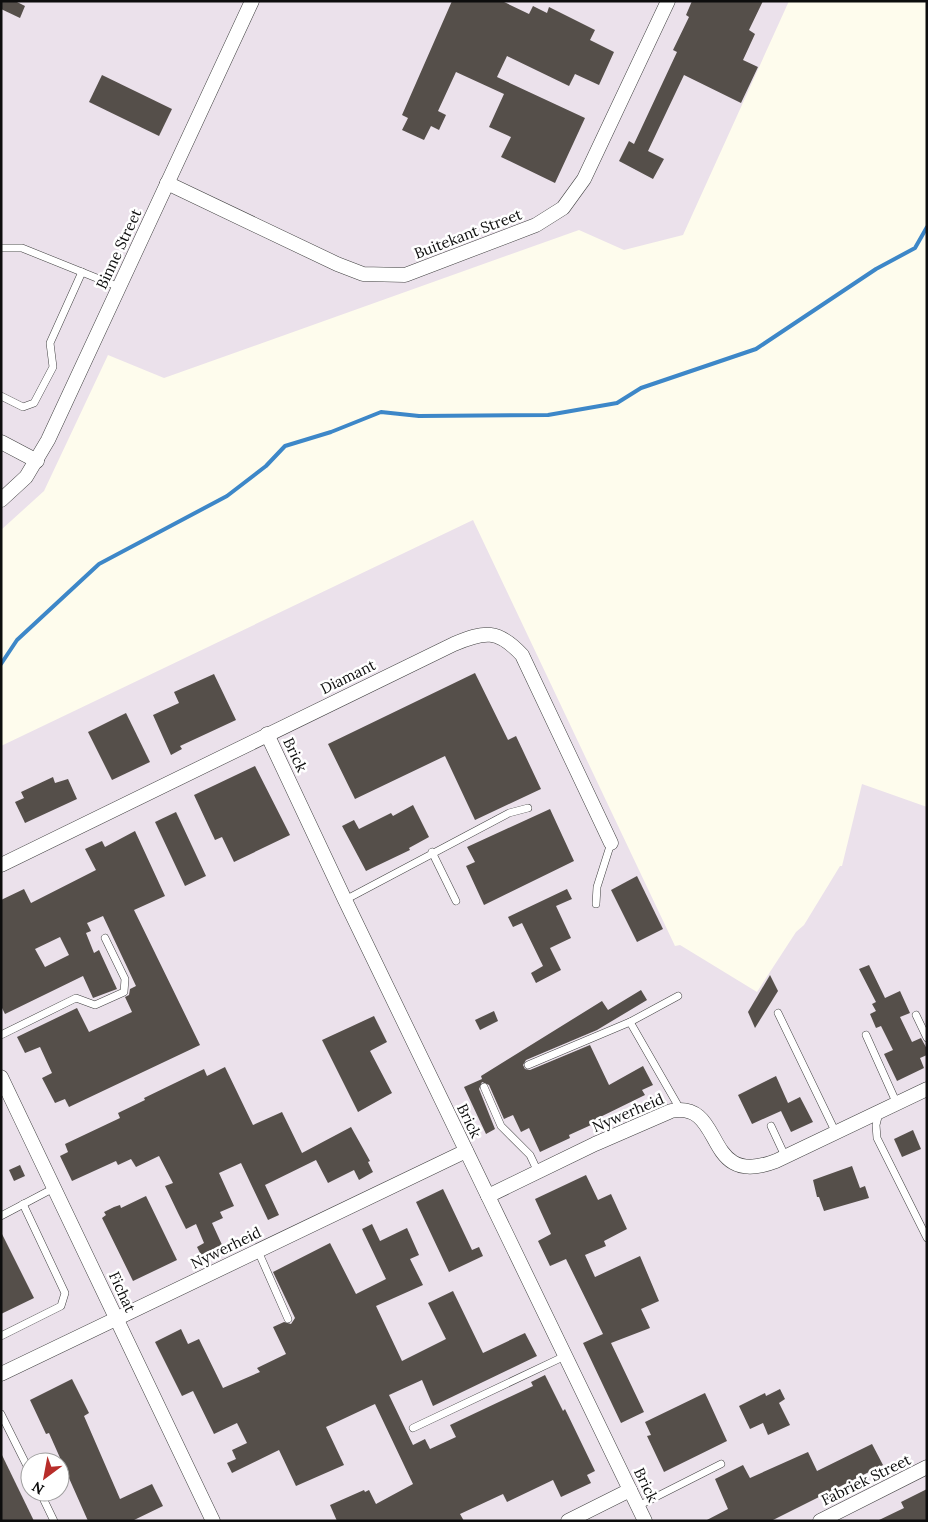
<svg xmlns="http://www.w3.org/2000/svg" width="928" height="1522" viewBox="0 0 928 1522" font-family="Lora,serif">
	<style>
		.industrial { fill: #ebe1eb; fill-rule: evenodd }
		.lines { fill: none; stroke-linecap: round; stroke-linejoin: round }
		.stream { stroke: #3d87c8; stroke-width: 4 }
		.building { fill: #554f4a; fill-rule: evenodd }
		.lane-casing { stroke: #404040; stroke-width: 8 }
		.street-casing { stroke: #404040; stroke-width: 15 }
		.lane { stroke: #fff; stroke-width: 7 }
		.street { stroke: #fff; stroke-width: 14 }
		.labels { text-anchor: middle; stroke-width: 5; stroke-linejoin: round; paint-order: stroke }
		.street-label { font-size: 15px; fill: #0d0d0d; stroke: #fff }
	</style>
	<rect width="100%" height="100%" fill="#fefced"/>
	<g class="industrial">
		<path d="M 1,1 L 789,1 L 683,235 L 624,250 L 579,230 L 164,378 L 108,355 L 44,491 L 1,530 Z"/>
		<path d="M 473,520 L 675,946 L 680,945 L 757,992 L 796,932 L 804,925 L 840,866 L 842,866 L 862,784 L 927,807 L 927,1521 L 1,1521 L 1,746 ZM 30,1462 L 60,1462 L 60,1492 L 30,1492 Z"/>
	</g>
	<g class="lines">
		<path class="stream" d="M 1,664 L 17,640 L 99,564 L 227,496 L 266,466 L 285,446 L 331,432 L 381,412 L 419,416 L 548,415 L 617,403 L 641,388 L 756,349 L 876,269 L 915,248 L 927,227"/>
	</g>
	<g class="building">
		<path d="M 1,1 L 15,1 L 25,6 L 20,18 L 1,9 Z"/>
		<path d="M 452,1 L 502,1 L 529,14 L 533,6 L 547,13 L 549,7 L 595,30 L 590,40 L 614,52 L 599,85 L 575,74 L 569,86 L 507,56 L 497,77 L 585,118 L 555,183 L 501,157 L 511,137 L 489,127 L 504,94 L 456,72 L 438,111 L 446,115 L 439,130 L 431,126 L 424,140 L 402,130 L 408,118 L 402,115 Z"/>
		<path d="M 692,1 L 763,1 L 749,30 L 755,34 L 743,60 L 758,67 L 741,103 L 684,75 L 648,151 L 664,159 L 653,179 L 619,161 L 629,141 L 634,144 L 677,52 L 673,50 L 689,17 L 686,15 Z"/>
		<path d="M 102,75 L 172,109 L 159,136 L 89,102 Z"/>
		<path d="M 475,673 L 508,740 L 516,736 L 541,789 L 475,820 L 445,756 L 355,799 L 328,744 Z"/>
		<path d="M 214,674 L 236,720 L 180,746 L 182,749 L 171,755 L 153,715 L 179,703 L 174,692 Z"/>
		<path d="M 126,713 L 150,762 L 112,780 L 88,732 Z"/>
		<path d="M 255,766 L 290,835 L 234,862 L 222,837 L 215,840 L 194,795 Z"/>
		<path d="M 53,777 L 55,783 L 68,779 L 77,799 L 25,823 L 15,802 L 24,798 L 21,792 Z"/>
		<path d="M 413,805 L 429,837 L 409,848 L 410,850 L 366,871 L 342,826 L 354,820 L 359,829 L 391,813 L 393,816 Z"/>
		<path d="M 550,809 L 574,861 L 484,905 L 466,866 L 475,862 L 467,847 Z"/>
		<path d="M 176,812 L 206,876 L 185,886 L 155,822 Z"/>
		<path d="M 135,831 L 165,896 L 134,910 L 200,1045 L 69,1107 L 65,1099 L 55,1103 L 42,1078 L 52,1073 L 40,1047 L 25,1053 L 17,1037 L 77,1008 L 89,1032 L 132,1012 L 125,997 L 129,995 L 130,989 L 136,986 L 103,916 L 87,923 L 91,931 L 86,933 L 94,953 L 99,950 L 117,989 L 93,998 L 83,976 L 5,1014 L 1,1006 L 1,900 L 24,889 L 31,903 L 96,870 L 85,849 L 102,841 L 105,847 ZM 60,937 L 69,955 L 45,967 L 35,949 Z"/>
		<path d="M 637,876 L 663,929 L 637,942 L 611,890 Z"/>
		<path d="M 567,889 L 572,899 L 556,906 L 571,938 L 550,948 L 561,970 L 536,983 L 531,973 L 543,966 L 522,923 L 513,927 L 508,917 Z"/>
		<path d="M 869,965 L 885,998 L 900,991 L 910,1013 L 900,1017 L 912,1042 L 921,1038 L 927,1049 L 927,1055 L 920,1058 L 924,1068 L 897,1081 L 884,1054 L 893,1050 L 881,1026 L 876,1028 L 870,1014 L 876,1011 L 872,1004 L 876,1002 L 859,969 Z"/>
		<path d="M 770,975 L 778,991 L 755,1028 L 748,1012 Z"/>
		<path d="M 641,990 L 647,1000 L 597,1030 L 526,1060 L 523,1065 L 525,1069 L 530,1070 L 590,1045 L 609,1085 L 643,1066 L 653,1085 L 642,1090 L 645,1095 L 590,1122 L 591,1125 L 569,1135 L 570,1138 L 540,1152 L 529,1128 L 521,1132 L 513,1115 L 504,1119 L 489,1085 L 482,1082 L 479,1089 L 495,1129 L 486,1134 L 464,1087 L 482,1079 L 481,1076 L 602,1001 L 608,1010 Z"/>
		<path d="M 494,1011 L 498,1021 L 480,1030 L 475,1020 Z"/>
		<path d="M 374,1016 L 387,1042 L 370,1051 L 392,1093 L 358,1112 L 322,1040 Z"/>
		<path d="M 225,1067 L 253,1125 L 282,1112 L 302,1153 L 351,1127 L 370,1161 L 368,1162 L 373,1172 L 359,1180 L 354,1170 L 328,1183 L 316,1160 L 265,1185 L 279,1215 L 268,1220 L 241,1163 L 219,1173 L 234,1206 L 220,1212 L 223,1218 L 212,1223 L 223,1247 L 202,1257 L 197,1247 L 204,1243 L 196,1224 L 186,1229 L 178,1213 L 165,1186 L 173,1183 L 159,1156 L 136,1167 L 131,1159 L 118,1165 L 116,1161 L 72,1181 L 60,1156 L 68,1152 L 65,1144 L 120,1118 L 118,1113 L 145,1100 L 144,1098 L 204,1069 L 207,1076 Z"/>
		<path d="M 776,1076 L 788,1103 L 800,1097 L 813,1122 L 791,1132 L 781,1111 L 752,1124 L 738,1095 Z"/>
		<path d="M 913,1130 L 921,1149 L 902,1157 L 894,1139 Z"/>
		<path d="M 20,1165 L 25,1176 L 14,1181 L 9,1170 Z"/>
		<path d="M 852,1166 L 860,1188 L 865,1186 L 869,1198 L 824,1211 L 819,1197 L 817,1197 L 813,1180 Z"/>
		<path d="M 586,1175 L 598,1200 L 611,1194 L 627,1229 L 604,1241 L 606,1246 L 585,1255 L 595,1277 L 640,1256 L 659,1301 L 641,1309 L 650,1328 L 611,1343 L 644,1412 L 621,1423 L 583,1343 L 603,1334 L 566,1259 L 550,1266 L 538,1241 L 551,1234 L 535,1199 Z"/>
		<path d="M 443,1189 L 472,1250 L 479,1247 L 483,1256 L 449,1272 L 416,1202 Z"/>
		<path d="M 146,1196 L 177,1260 L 133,1281 L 102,1218 L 106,1215 L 104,1212 L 114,1207 L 120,1205 L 121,1208 Z"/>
		<path d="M 372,1224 L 380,1241 L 407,1228 L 419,1255 L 410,1259 L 423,1285 L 376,1306 L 402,1361 L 446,1339 L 428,1303 L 453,1291 L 483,1353 L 525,1333 L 537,1356 L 433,1406 L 422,1380 L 389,1395 L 413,1445 L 425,1439 L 430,1449 L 456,1437 L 450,1425 L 533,1386 L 531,1382 L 545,1375 L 563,1411 L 565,1409 L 595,1471 L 587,1475 L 591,1483 L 561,1497 L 553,1480 L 507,1502 L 503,1494 L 460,1514 L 464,1521 L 337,1521 L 330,1505 L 364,1490 L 365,1492 L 369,1490 L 376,1504 L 413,1484 L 375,1404 L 326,1427 L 344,1465 L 296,1486 L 279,1450 L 232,1473 L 227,1463 L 236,1459 L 232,1450 L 247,1443 L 237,1423 L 214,1434 L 193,1391 L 182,1396 L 155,1342 L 181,1329 L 188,1344 L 199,1339 L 223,1388 L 260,1372 L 257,1368 L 286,1354 L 273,1327 L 284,1322 L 291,1324 L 295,1318 L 273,1272 L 330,1243 L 356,1294 L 386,1279 L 362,1229 Z"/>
		<path d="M 1,1232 L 34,1298 L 1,1314 Z"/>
		<path d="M 72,1379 L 89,1413 L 84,1416 L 120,1499 L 152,1484 L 163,1506 L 132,1521 L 88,1521 L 49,1433 L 46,1434 L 30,1400 Z"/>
		<path d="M 780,1389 L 785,1399 L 779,1403 L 790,1425 L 768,1435 L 763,1423 L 750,1429 L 739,1406 L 765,1393 L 766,1396 Z"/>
		<path d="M 705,1393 L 727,1441 L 664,1472 L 647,1436 L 651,1435 L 645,1422 Z"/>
		<path d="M 872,1444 L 883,1465 L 771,1521 L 705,1521 L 728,1509 L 715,1479 L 743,1465 L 750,1478 L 808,1452 L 817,1471 Z"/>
		<path d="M 1,1453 L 34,1521 L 1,1521 Z"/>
		<path d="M 927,1489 L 927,1521 L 877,1521 L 904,1508 L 901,1502 Z"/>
	</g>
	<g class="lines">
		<defs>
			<g id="lane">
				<path d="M 1,248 L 22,248 L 119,287"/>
				<path d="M 1,396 L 23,407 L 34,403 L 53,367 L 50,343 L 82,272"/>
				<path d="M 432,852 L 456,901"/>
				<path d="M 345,900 L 509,813 L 528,808"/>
				<path d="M 596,904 L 597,887 L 611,843"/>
				<path d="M 778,1013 L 836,1133"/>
				<path d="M 916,1015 L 927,1038"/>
				<path d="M 630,1022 L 680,1109"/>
				<path d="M 1,1035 L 76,998 L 95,1005 L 124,992 L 125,979 L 105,938"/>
				<path d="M 866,1035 L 897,1104"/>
				<path d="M 528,1065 L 630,1022 L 678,996"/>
				<path d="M 484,1087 L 501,1126 L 530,1155 L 538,1172"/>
				<path d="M 879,1113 L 876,1125 L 877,1138 L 927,1238"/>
				<path d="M 771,1126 L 785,1156"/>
				<path d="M 1,1216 L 54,1188"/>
				<path d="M 258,1251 L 288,1319"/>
				<path d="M 1,1336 L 61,1306 L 65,1293 L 23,1204"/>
				<path d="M 1,1414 L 30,1472"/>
				<path d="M 413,1428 L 565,1356"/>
				<path d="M 40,1492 L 54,1521"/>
				<path d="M 638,1506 L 721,1464"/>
			</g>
			<g id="street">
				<path d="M 167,183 L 337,264 L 363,274 L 405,275 L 536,225 L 563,208 L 584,179 L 668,1"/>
				<path d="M 1,442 L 37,461"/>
				<path d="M 1,500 L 26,477 L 48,440 L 252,1"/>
				<path d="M 267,734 L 345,900 L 645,1521"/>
				<path d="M 1,865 L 454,644 C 485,631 498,629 522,655 L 611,843"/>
				<path d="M 1,1077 L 213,1521"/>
				<path d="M 488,1196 L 595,1144 L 671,1111 C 727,1100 701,1190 776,1161 L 927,1089"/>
				<path d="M 1,1374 L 466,1151"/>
				<path d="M 568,1521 L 630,1490"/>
				<path d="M 820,1521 L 927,1467"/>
			</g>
		</defs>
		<use href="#lane" class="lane-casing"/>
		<use href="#street" class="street-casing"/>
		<use href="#lane" class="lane"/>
		<use href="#street" class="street"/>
	</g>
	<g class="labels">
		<g class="street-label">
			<text transform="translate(468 234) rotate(-21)" y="5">Buitekant Street</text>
			<text transform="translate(119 249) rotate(-65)" y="5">Binne Street</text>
			<text transform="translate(348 677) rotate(-26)" y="5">Diamant</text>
			<text transform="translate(295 755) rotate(65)" y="5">Brick</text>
			<text transform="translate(628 1113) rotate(-23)" y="5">Nywerheid</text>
			<text transform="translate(469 1121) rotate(64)" y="5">Brick</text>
			<text transform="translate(226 1248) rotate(-26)" y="5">Nywerheid</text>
			<text transform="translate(122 1292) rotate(65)" y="5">Fichat</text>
			<text transform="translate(866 1480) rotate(-26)" y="5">Fabriek Street</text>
			<text transform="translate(646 1485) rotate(64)" y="5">Brick</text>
		</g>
	</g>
	<rect width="928" height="1522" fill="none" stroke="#0d0d0d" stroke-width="5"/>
	<g transform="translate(45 1477) rotate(212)"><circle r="24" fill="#ffffff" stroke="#9e9e9e"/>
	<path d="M0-4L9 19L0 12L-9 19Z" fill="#b82d2a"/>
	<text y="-8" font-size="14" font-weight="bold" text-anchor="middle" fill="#0d0d0d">N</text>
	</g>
</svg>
